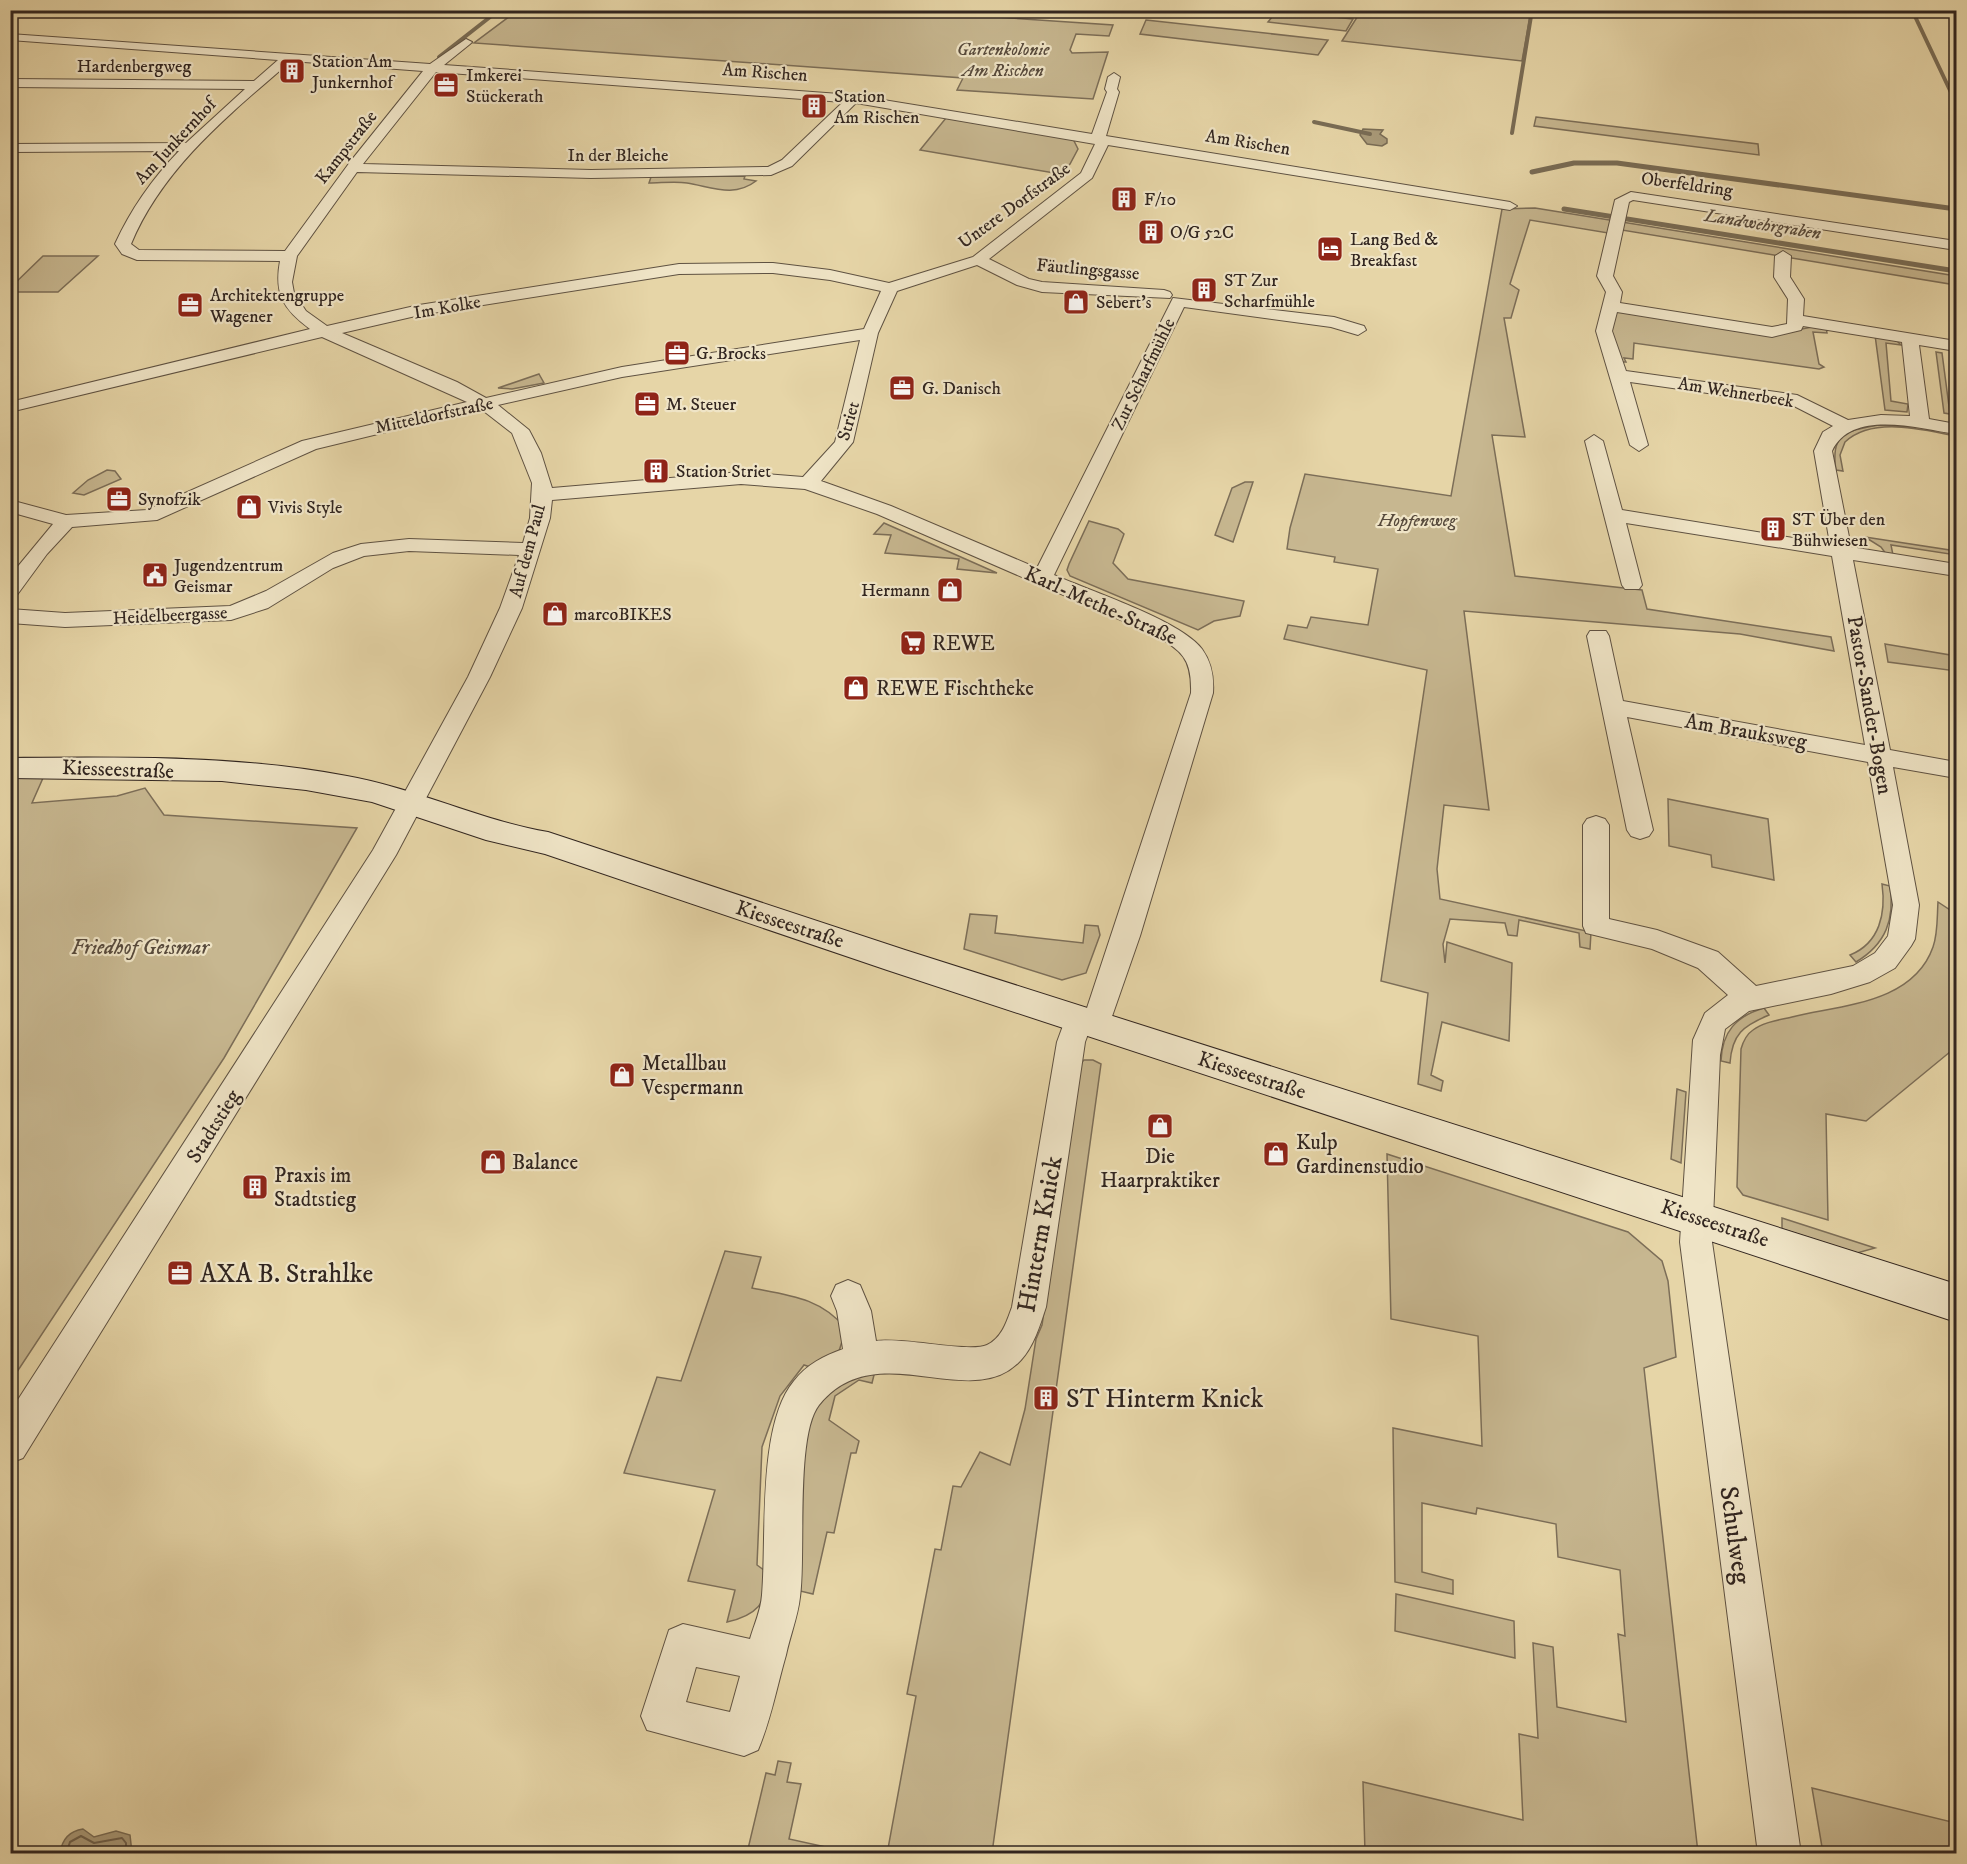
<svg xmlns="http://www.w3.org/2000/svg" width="1967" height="1864" viewBox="0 0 1967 1864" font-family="'IM FELL DW Pica',serif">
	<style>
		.green { fill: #c7b790; stroke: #7c6e58; stroke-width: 1.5 }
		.water { fill: #a99a79; stroke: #796c55; stroke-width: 1.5 }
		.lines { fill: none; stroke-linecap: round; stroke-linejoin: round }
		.shore { stroke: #6e604c; stroke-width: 2 }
		.stream-far1 { stroke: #796c55; stroke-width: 4 }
		.stream { stroke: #796c55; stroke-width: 5 }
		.street-casing { stroke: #5f5242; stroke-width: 2 }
		.secondary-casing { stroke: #322620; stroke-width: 2 }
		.street { fill: #efe4c6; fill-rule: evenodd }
		.secondary { fill: #efe4c6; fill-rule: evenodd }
		.labels { text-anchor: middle; stroke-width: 4.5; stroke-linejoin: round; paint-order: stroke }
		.far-park-label { font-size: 18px; font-style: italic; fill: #574a3c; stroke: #efe4c6 }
		.far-poi-label { font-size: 18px; fill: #322620; stroke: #efe4c6; text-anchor: start }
		.far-street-label { font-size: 18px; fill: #322620; stroke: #efe4c6 }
		.far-water-label { font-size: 18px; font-style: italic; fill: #56493b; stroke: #efe4c6 }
		.street-label { font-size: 21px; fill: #322620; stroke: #efe4c6 }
		.poi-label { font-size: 21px; fill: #322620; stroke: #efe4c6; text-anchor: start }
		.park-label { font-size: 21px; font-style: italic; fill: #574a3c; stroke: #efe4c6 }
		.near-street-label { font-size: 26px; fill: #322620; stroke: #efe4c6 }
		.near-poi-label { font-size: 26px; fill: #322620; stroke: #efe4c6; text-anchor: start }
	</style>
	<rect width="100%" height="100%" fill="#e6d5a7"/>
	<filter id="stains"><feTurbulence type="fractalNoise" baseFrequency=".00333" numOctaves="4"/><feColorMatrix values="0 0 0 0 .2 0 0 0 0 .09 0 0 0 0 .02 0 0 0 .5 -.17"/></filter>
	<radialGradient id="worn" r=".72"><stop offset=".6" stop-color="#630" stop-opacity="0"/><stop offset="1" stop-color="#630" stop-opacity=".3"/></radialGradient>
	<g class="green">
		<path d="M 518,10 L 891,10 L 1113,25 L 1109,36 L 1076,34 L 1070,50 L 1072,53 L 1108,52 L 1093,99 L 957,90 L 963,78 L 474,43 Z"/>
		<path d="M 1277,11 L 1353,19 L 1346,31 L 1268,22 Z"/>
		<path d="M 1361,11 L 1361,10 L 1531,11 L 1522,61 L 1342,41 Z"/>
		<path d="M 1146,20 L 1328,40 L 1318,55 L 1140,34 Z"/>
		<path d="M 1536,117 L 1758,144 L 1759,155 L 1534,126 Z"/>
		<path d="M 946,118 L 1073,139 L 1078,149 L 1070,164 L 1060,174 L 920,150 Z"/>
		<path d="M 745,176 L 744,179 L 756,181 C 734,198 712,187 687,183 C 675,181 661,183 649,183 L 651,177 Z"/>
		<path d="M 1535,208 L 1956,276 L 1956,285 L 1610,228 L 1608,233 L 1530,220 L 1510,284 L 1519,290 L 1511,318 L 1504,318 L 1525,437 L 1492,435 L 1515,576 L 1642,590 L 1647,609 L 1831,637 L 1834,651 L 1740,634 L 1464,611 L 1489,810 L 1444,805 L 1437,869 L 1440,899 L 1591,932 L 1590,949 L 1580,947 L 1579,933 L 1519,920 L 1517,936 L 1508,935 L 1505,923 L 1450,919 L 1443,944 L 1445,963 L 1447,942 L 1512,963 L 1509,1041 L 1442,1022 L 1431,1075 L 1443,1081 L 1441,1091 L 1418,1084 L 1428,993 L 1381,981 L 1427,670 L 1284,639 L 1288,625 L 1307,628 L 1311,617 L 1368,625 L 1378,569 L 1334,562 L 1335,557 L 1287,549 L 1290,528 L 1305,474 L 1451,496 L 1502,209 Z"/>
		<path d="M 43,256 L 98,256 L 58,292 L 11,292 L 11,287 Z"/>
		<path d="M 1618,311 L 1772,335 L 1817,326 L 1826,327 L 1827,333 L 1813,332 L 1819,364 L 1824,367 L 1819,369 L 1634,343 L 1633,359 L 1624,358 L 1626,362 L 1621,362 L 1609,327 L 1614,312 Z"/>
		<path d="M 1875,335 L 1897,341 L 1901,345 L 1886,343 L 1891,401 L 1908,404 L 1907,412 L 1885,410 Z"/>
		<path d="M 1936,352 L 1942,353 L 1950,414 L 1944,413 Z"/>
		<path d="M 539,374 L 544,383 L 512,389 L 498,388 Z"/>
		<path d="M 1878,425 L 1925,427 L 1956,433 L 1956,436 C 1923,430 1873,416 1845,442 L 1840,455 L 1843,471 L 1836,470 C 1830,433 1846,431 1878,425 Z"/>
		<path d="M 107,470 L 115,471 L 121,479 L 84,495 L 73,493 L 88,480 Z"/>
		<path d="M 1245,482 L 1253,482 L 1233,542 L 1215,535 L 1232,488 Z"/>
		<path d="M 1089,521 L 1118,529 L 1124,534 L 1113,563 L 1128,579 L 1244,601 L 1240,616 L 1214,621 L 1198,630 L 1070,576 L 1067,570 L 1069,564 Z"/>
		<path d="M 884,523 L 997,573 L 957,569 L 959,559 L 885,553 L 891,535 L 874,534 Z"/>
		<path d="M 1865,537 L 1956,551 L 1956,555 L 1891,545 L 1893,555 L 1886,554 L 1881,547 Z"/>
		<path d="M 1885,644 L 1956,656 L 1956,671 L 1888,662 Z"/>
		<path d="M 11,778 L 43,778 L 32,803 L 117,796 L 145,788 L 164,815 L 357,828 L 224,1058 L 11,1381 Z"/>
		<path d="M 1668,799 L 1768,819 L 1774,880 L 1712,867 L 1711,855 L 1669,846 Z"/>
		<path d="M 1882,884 L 1890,886 C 1895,919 1886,944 1856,962 L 1850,955 C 1880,943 1886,913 1882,884 Z"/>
		<path d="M 1938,902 L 1956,914 L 1956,1047 L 1866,1121 L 1826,1114 L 1828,1220 L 1743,1195 L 1737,1187 L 1741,1049 C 1743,1042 1747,1034 1753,1030 C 1764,1022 1779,1020 1792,1017 C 1840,1005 1913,1004 1933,947 C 1938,933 1937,917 1938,902 Z"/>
		<path d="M 970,914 L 997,916 L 995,933 L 1083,943 L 1085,925 L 1098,926 L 1100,935 L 1086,973 L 1062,980 L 964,949 Z"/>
		<path d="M 1764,1008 L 1769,1015 C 1743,1026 1732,1034 1730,1063 L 1721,1061 C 1722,1032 1736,1016 1764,1008 Z"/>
		<path d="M 1084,1060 L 1093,1060 L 1101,1064 L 992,1853 L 887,1854 L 916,1696 L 907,1694 L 935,1549 L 941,1550 L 953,1486 L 961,1487 L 980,1452 L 1010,1465 L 1025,1409 L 1036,1339 L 1042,1325 L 1080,1064 Z"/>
		<path d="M 1677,1089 L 1686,1092 L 1681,1163 L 1671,1159 Z"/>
		<path d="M 1387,1154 L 1628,1232 L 1662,1261 L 1668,1281 L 1676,1357 L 1644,1368 L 1698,1853 L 1365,1853 L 1363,1782 L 1523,1820 L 1519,1734 L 1538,1738 L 1533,1643 L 1553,1647 L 1557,1707 L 1626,1722 L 1618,1634 L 1625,1636 L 1620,1570 L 1558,1557 L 1556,1524 L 1477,1508 L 1476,1514 L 1422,1503 L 1422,1572 L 1453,1580 L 1453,1594 L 1395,1582 L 1393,1428 L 1482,1446 L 1478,1336 L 1391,1319 Z"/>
		<path d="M 1782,1218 L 1875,1248 L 1857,1253 L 1782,1229 Z"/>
		<path d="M 725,1251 L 761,1257 L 752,1288 C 788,1295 822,1298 846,1329 L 839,1351 L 816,1369 L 804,1365 L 780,1396 L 762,1447 L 757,1565 L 768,1573 C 769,1603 755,1616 727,1622 L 735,1590 L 688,1581 L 715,1490 L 624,1473 L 657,1377 L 681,1381 Z"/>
		<path d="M 862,1372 L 874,1375 L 872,1383 L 859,1380 L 835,1396 L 829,1420 L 859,1441 L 856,1453 L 851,1453 L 834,1533 L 827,1532 L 813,1594 L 800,1591 L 803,1435 C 815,1399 830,1389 862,1372 Z"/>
		<path d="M 1396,1594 L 1514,1621 L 1515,1658 L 1395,1631 Z"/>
		<path d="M 778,1761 L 791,1763 L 787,1782 L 801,1784 L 789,1839 L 853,1853 L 747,1853 L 766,1773 L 775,1775 Z"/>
		<path d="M 1812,1788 L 1956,1823 L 1956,1853 L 1823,1853 Z"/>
	</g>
	<g class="water">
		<path d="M 1363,129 L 1383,130 L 1380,134 L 1387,139 L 1387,143 L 1382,146 L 1367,144 L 1360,135 Z"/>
		<path d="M 83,1829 L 94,1837 L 116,1831 L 130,1835 L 132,1853 L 60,1853 C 62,1840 69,1831 83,1829 Z"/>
	</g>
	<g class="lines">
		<path class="shore" d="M 66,1854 L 70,1842 L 81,1836 L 94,1843 L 122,1838 L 126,1843 L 126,1854"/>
		<g class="stream-far1">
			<path d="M 1912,10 L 1956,103"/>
			<path d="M 439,57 L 499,10"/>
			<path d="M 1314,122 L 1370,134"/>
			<path d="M 1512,133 L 1532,10"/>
		</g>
		<g class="stream">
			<path d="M 1532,172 L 1574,163 L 1617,163 L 1956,209"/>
			<path d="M 1564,209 L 1956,271"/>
		</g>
		<defs>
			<g id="street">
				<path d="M 10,34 L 430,64 L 466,39 L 472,42 L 470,44 L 444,65 L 853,95 L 1092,134 L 1107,92 L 1105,89 L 1108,77 L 1114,73 L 1120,77 L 1117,89 L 1119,92 L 1106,136 L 1510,202 L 1517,206 L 1510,210 L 1108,145 L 1092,178 L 989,259 L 1029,279 L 1042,282 L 1164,290 L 1170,292 L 1172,295 L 1170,298 L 1042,292 L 1017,285 L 977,265 L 897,291 L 878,333 L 853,442 L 821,481 L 891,506 L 1037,568 L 1173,298 L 1334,317 L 1364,326 L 1366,330 L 1358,335 L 1331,327 L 1184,307 L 1054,575 C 1090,591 1180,620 1202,649 C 1212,663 1214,677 1213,693 L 1140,936 L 1109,1025 L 1105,1033 L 1095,1037 L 1088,1034 L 1085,1042 L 1046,1307 C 1040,1325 1034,1346 1021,1360 C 971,1415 877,1333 819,1405 C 795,1435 806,1554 800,1597 C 798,1616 790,1636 786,1655 C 777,1686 771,1720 758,1750 L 744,1756 L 647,1730 L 641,1716 L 669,1630 L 683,1624 L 750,1639 C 754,1625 761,1610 762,1595 C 767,1538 757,1425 794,1381 C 807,1364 824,1356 843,1349 L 837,1311 L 831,1296 L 836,1285 L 848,1280 L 860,1285 L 871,1311 L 876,1341 C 904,1337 969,1353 987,1345 C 1002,1338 1007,1321 1012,1307 L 1057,1042 L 1068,1012 L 1078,1008 L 1086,1011 L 1191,693 C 1192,658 1182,651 1153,634 L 877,514 L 805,489 L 741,484 L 552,500 L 550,518 L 522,608 L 490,677 L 396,855 L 23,1458 L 10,1463 L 10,1412 L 373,850 L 468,677 L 500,608 L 519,555 L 409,551 L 364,556 L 333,568 L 268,608 L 231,620 L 65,627 L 10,623 L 10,609 L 65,613 L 230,606 L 266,591 L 333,553 L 361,544 L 409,539 L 523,543 L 530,518 L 532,483 L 512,433 L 481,409 L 316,449 L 157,520 L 72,527 L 47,554 L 17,595 L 10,597 L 10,576 L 53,524 L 10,512 L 10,500 L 66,515 L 147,510 L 302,441 L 467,402 L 322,337 L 10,412 L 10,402 L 310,329 C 283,309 274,294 280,261 L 137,260 L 122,254 L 115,244 C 131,209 152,179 179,151 L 10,152 L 10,144 L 186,143 L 245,89 L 10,87 L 10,79 L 254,81 L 278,60 L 10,40 ZM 291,61 L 423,71 L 350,162 L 285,251 L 139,250 L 131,244 C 163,167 230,114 291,61 ZM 436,72 L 843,102 L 782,160 L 768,167 L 591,170 L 363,164 ZM 856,103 L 1095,144 L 1081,173 L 973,257 L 889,283 L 830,270 L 773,263 L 679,264 L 419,305 L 327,326 L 306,311 L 294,293 L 292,282 L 297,256 L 357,172 L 591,178 L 771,175 L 792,166 ZM 773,273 L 830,280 L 881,291 L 864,329 L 622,367 L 486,398 L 457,382 L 342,333 L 420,315 L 679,274 ZM 860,340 L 835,442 L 803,477 L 741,472 L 552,488 L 541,453 L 529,430 L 498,405 L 622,377 ZM 696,1667 L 740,1676 L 730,1712 L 686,1702 Z"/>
				<path d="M 1631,192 L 1956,241 L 1956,250 L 1633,200 L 1629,202 L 1613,276 L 1622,292 L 1620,303 L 1772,327 L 1787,324 L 1788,299 L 1774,277 L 1775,256 L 1783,251 L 1791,256 L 1790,277 L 1804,299 L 1803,316 L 1956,341 L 1956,351 L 1919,345 L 1929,419 L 1956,424 L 1956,434 C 1920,429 1852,408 1832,451 L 1851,547 L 1956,564 L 1956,576 L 1853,560 L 1890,750 L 1956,762 L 1956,778 L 1893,767 L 1919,905 L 1915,939 L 1911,946 L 1895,968 L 1870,982 L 1831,994 L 1749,1011 L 1725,1029 L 1720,1055 L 1712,1242 L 1801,1854 L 1758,1854 L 1680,1242 L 1693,1040 L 1705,1013 L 1728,995 L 1698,968 L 1652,949 L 1586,933 L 1583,926 L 1583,825 L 1587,819 L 1596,816 L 1605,819 L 1609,825 L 1609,919 L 1657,930 L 1718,952 L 1756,986 L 1853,966 L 1875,953 L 1888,936 L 1893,905 L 1868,762 L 1627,717 L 1653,830 L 1649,836 L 1640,839 L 1631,836 L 1627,830 L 1587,636 L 1590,631 L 1606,631 L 1609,636 L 1623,701 L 1865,745 L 1832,556 L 1626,523 L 1642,585 L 1639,589 L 1625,589 L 1622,585 L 1585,441 L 1594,435 L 1603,441 L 1622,510 L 1830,544 L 1814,451 L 1823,432 L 1833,426 L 1792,405 L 1630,382 L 1648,445 L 1639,451 L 1630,445 L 1596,331 L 1606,292 L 1597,276 L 1615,200 ZM 1617,312 L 1772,337 L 1801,330 L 1803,326 L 1902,342 L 1910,416 L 1881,415 L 1848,420 L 1797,395 L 1626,371 L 1612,331 Z"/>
			</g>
			<path id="secondary" d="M 10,758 C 122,757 236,755 347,776 C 415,788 479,820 548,832 L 905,950 L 1956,1284 L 1956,1322 L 887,970 L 545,854 L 486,840 L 372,802 L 306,790 L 222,781 L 10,778 Z"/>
		</defs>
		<use href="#street" class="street-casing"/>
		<use href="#secondary" class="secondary-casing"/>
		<use href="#street" class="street"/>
		<use href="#secondary" class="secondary"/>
	</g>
	<defs>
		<symbol id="building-square" viewBox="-11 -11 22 22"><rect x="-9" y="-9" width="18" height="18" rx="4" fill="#8f2418" stroke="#efe4c6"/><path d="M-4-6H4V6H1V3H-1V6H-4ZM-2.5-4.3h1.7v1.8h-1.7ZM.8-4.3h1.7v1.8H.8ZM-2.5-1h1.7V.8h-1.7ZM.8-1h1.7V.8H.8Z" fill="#fff"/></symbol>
		<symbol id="office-square" viewBox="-11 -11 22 22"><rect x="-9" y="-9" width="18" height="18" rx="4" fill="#8f2418" stroke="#efe4c6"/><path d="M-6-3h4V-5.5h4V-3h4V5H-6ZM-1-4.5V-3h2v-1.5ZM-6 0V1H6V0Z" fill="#fff"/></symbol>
		<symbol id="hotel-square" viewBox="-11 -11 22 22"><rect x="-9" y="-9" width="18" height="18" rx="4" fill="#8f2418" stroke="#efe4c6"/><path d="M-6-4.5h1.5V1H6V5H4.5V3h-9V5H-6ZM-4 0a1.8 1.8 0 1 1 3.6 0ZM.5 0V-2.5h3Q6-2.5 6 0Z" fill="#fff"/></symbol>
		<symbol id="shop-square" viewBox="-11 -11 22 22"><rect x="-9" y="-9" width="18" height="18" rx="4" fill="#8f2418" stroke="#efe4c6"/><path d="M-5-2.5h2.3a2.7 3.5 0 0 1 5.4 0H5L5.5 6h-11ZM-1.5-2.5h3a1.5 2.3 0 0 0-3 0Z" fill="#fff"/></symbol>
		<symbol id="civic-square" viewBox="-11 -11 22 22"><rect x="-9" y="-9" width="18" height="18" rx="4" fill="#8f2418" stroke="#efe4c6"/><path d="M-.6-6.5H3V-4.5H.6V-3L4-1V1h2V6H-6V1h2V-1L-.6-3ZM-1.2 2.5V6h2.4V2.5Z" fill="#fff"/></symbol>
		<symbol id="supermarket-square" viewBox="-11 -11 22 22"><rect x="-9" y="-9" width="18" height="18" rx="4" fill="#8f2418" stroke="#efe4c6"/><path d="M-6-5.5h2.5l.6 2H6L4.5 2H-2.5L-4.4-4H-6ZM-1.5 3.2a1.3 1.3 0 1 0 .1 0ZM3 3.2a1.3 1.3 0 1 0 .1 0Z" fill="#fff"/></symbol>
	</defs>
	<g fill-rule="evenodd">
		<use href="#building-square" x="277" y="56" width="30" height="30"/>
		<use href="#office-square" x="431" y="70" width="30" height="30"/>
		<use href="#building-square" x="799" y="91" width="30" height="30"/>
		<use href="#building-square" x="1109" y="184" width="30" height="30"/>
		<use href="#building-square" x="1136" y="217" width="30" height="30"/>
		<use href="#hotel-square" x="1315" y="234" width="30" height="30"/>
		<use href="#building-square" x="1189" y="275" width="30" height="30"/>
		<use href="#shop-square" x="1061" y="287" width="30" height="30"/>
		<use href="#office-square" x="175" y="290" width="30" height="30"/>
		<use href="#office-square" x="662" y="338" width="30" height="30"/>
		<use href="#office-square" x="887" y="373" width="30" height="30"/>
		<use href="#office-square" x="632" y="389" width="30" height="30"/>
		<use href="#building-square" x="641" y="456" width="30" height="30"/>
		<use href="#office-square" x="104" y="484" width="30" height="30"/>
		<use href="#shop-square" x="234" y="492" width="30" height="30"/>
		<use href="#building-square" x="1758" y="514" width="30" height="30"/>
		<use href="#civic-square" x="140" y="560" width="30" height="30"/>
		<use href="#shop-square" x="935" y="575" width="30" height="30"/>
		<use href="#shop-square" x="540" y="599" width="30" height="30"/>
		<use href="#supermarket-square" x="898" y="628" width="30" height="30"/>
		<use href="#shop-square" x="841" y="673" width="30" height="30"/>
		<use href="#shop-square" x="607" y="1060" width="30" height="30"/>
		<use href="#shop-square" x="1145" y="1111" width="30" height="30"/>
		<use href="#shop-square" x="1261" y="1139" width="30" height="30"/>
		<use href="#shop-square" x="478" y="1147" width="30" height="30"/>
		<use href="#building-square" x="240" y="1172" width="30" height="30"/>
		<use href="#office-square" x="165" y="1258" width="30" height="30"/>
		<use href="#building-square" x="1031" y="1383" width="30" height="30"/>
	</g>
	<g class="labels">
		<g class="far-park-label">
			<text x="1003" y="55">Gartenkolonie<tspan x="1003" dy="21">Am Rischen</tspan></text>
			<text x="1417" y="526">Hopfenweg</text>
		</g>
		<g class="far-poi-label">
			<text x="312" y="67">Station Am<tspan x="312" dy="21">Junkernhof</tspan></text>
			<text x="466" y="81">Imkerei<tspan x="466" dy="21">Stückerath</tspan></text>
			<text x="834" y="102">Station<tspan x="834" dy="21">Am Rischen</tspan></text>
			<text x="1144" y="205">F/10</text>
			<text x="1170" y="238">O/G 52C</text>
			<text x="1350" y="245">Lang Bed &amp;<tspan x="1350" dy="21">Breakfast</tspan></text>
			<text x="1224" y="286">ST Zur<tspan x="1224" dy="21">Scharfmühle</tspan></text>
			<text x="210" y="301">Architektengruppe<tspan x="210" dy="21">Wagener</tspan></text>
			<text x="1096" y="308">Sebert's</text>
			<text x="696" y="359">G. Brocks</text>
			<text x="922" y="394">G. Danisch</text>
			<text x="666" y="410">M. Steuer</text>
			<text x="676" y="477">Station Striet</text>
			<text x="138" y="505">Synofzik</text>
			<text x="268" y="513">Vivis Style</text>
			<text x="1792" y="525">ST Über den<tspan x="1792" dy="21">Bühwiesen</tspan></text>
			<text x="174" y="571">Jugendzentrum<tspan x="174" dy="21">Geismar</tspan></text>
			<text x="930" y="596" text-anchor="end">Hermann</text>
			<text x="574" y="620">marcoBIKES</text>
		</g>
		<g class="far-street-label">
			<text x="134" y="72">Hardenbergweg</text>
			<text transform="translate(765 72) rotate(4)" y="6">Am Rischen</text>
			<text transform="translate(175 141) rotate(-47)" y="6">Am Junkernhof</text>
			<text transform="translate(1248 142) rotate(9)" y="6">Am Rischen</text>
			<text transform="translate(346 147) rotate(-52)" y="6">Kampstraße</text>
			<text x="618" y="161">In der Bleiche</text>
			<text transform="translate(1687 184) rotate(8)" y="6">Oberfeldring</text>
			<text transform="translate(1014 205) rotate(-36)" y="6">Untere Dorfstraße</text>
			<text transform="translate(1088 269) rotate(5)" y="6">Fäutlingsgasse</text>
			<text transform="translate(447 307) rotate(-10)" y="6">Im Kolke</text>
			<text transform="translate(1143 374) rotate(-64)" y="6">Zur Scharfmühle</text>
			<text transform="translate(1736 392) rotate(9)" y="6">Am Wehnerbeek</text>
			<text transform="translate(434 415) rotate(-12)" y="6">Mitteldorfstraße</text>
			<text transform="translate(848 421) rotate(-74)" y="6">Striet</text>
			<text transform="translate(527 551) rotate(-75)" y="6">Auf dem Paul</text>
			<text transform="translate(170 615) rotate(-3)" y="6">Heidelbeergasse</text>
		</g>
		<g class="far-water-label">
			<text transform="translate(1763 224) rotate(9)" y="6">Landwehrgraben</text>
		</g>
		<g class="street-label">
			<text transform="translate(1101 605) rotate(24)" y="7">Karl-Methe-Straße</text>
			<text transform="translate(1870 705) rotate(80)" y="7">Pastor-Sander-Bogen</text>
			<text transform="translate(1746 731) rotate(10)" y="7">Am Brauksweg</text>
			<text transform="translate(118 769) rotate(2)" y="7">Kiesseestraße</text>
			<text transform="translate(790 924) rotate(18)" y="7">Kiesseestraße</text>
			<text transform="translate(1252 1075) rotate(18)" y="7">Kiesseestraße</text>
			<text transform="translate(213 1126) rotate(-58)" y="7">Stadtstieg</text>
			<text transform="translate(1715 1223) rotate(18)" y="7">Kiesseestraße</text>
		</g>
		<g class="poi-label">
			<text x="932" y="650">REWE</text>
			<text x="876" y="695">REWE Fischtheke</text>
			<text x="642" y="1070">Metallbau<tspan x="642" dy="24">Vespermann</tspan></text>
			<text x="1296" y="1149">Kulp<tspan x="1296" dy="24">Gardinenstudio</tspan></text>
			<text x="1160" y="1163" text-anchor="middle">Die<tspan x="1160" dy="24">Haarpraktiker</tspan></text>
			<text x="512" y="1169">Balance</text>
			<text x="274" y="1182">Praxis im<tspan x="274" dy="24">Stadtstieg</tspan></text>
		</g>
		<g class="park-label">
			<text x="140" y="954">Friedhof Geismar</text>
		</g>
		<g class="near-street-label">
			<text transform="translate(1039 1234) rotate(-80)" y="9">Hinterm Knick</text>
			<text transform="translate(1736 1535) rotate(82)" y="9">Schulweg</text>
		</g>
		<g class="near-poi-label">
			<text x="200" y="1282">AXA B. Strahlke</text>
			<text x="1066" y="1407">ST Hinterm Knick</text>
		</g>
	</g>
	<rect width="1967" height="1864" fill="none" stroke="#e6d5a7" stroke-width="36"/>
	<rect x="12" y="12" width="1943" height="1840" fill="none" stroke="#322620" stroke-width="3"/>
	<rect x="18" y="18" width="1931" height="1828" fill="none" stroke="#322620" stroke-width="1.5"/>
	<rect width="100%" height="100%" filter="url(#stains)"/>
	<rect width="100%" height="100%" fill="url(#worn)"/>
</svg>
